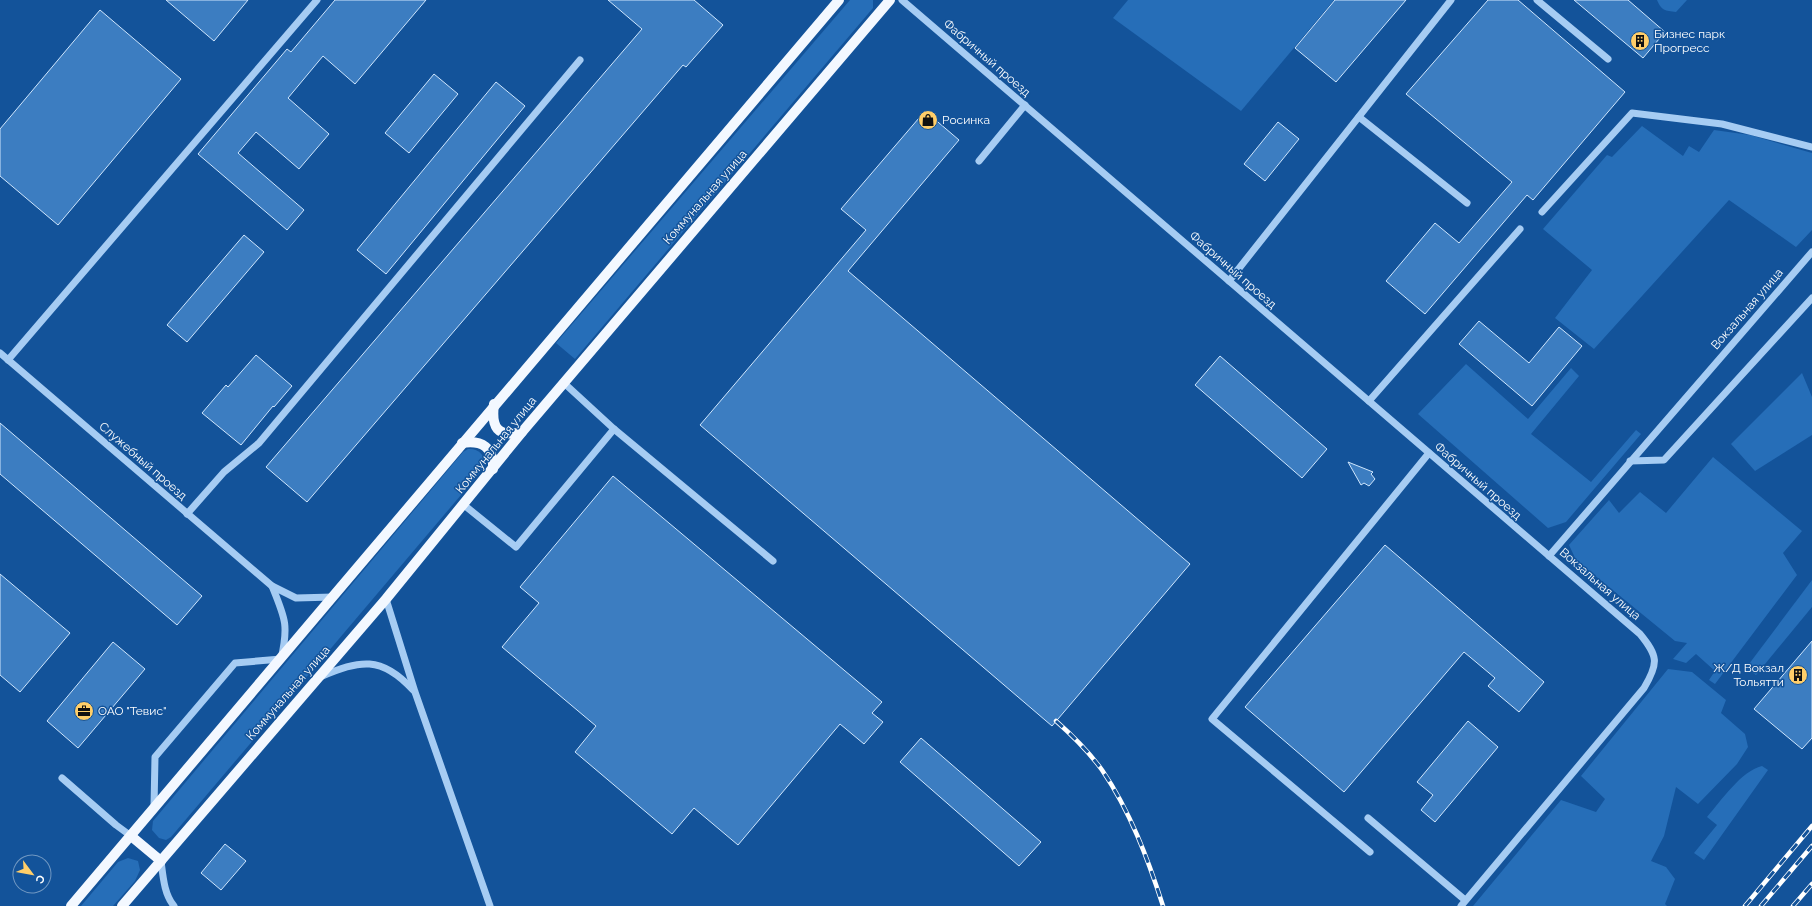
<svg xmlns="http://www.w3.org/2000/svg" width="1812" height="906" viewBox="0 0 1812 906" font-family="Raleway,sans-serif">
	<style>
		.green { fill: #266eb8 }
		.building { fill: #3c7dc1; stroke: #cfe6fd }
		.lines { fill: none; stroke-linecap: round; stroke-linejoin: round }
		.minor { stroke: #a6ccf3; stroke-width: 7 }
		.major { stroke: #f3f8ff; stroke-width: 10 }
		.rail-casing { stroke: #fff; stroke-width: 4.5 }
		.rail { stroke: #13539a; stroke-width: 3; stroke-dasharray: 9; stroke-linecap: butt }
		.labels { text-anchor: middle; stroke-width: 3; stroke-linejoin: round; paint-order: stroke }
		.poi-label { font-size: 12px; fill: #fff; stroke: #13539a; text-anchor: start }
		.street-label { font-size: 12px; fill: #fff; stroke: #13539a }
	</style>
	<rect width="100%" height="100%" fill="#13539a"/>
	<g class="green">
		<path d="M 850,0 L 873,0 L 873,8 L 575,359 L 556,343 Z"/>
		<path d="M 1128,0 L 1334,0 L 1241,111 L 1113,18 Z"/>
		<path d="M 1657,0 L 1687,0 L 1676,12 C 1665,11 1661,10 1657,0 Z"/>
		<path d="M 1642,126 L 1683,156 L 1689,146 L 1699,152 L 1714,130 L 1750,135 L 1812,153 L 1812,230 L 1796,247 L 1729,200 L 1594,349 L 1555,318 L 1592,270 L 1543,229 L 1607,155 L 1612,157 Z"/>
		<path d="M 1466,364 L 1528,419 L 1571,368 L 1579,376 L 1531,434 L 1591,482 L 1636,430 L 1641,434 L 1566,522 L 1548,528 L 1418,414 Z"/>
		<path d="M 1802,373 L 1812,397 L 1812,435 L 1755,471 L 1731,444 Z"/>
		<path d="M 468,449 C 480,448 487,457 483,469 L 171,837 L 166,840 L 159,838 L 152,830 L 153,821 L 463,452 Z"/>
		<path d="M 1713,457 L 1802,531 L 1783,553 L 1797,575 L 1715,684 L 1709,680 L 1715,671 L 1696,654 L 1686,663 L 1673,659 L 1687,643 L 1675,641 L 1576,560 L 1569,545 L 1609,500 L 1619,513 L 1640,492 L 1666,513 Z"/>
		<path d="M 1812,580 L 1812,607 L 1756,675 L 1746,668 Z"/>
		<path d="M 1668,669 L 1692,672 L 1726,700 L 1721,713 L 1745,734 L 1748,747 L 1737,764 L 1698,804 L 1676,787 L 1664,836 L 1651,861 L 1666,867 L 1675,879 L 1665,904 L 1667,906 L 1473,906 L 1561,800 L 1596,812 L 1605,799 L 1581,776 Z"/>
		<path d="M 1762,766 L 1768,770 L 1704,860 L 1694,853 L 1717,825 L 1707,817 C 1721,801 1741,771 1762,766 Z"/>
		<path d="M 128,858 L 138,861 L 140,870 L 135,881 L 113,906 L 81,906 L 118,862 Z"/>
	</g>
	<g class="building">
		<path d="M 166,0 L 248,0 L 214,41 Z"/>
		<path d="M 335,0 L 426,0 L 355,84 L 323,56 L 288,98 L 329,134 L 299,169 L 256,132 L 238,153 L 304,210 L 287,230 L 198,154 L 287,49 L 291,52 Z"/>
		<path d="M 608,0 L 694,0 L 723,25 L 686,67 L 683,65 L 307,502 L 266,467 L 642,29 Z"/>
		<path d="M 1335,0 L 1406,0 L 1336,82 L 1295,48 Z"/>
		<path d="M 1488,0 L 1518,0 L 1625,92 L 1533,200 L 1527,195 L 1425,314 L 1386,281 L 1435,223 L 1459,243 L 1512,182 L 1406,94 Z"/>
		<path d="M 1574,0 L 1628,0 L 1665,32 L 1643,58 Z"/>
		<path d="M 100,10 L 181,79 L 58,225 L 0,176 L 0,129 Z"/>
		<path d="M 434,74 L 458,94 L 409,153 L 385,133 Z"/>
		<path d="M 496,82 L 525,106 L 386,274 L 357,250 Z"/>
		<path d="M 925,111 L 959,140 L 848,271 L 1190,564 L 1052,726 L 700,425 L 866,230 L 841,209 Z"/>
		<path d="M 1278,122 L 1299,139 L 1265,181 L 1244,164 Z"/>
		<path d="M 244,235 L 264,252 L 187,342 L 167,325 Z"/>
		<path d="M 1479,321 L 1529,363 L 1559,327 L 1582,346 L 1532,406 L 1459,344 Z"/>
		<path d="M 256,355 L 292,386 L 274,407 L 273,406 L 241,445 L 202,413 L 226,385 L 228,387 Z"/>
		<path d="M 1220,356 L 1327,449 L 1302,478 L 1195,385 Z"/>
		<path d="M 0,423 L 202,596 L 177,625 L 0,474 Z"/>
		<path d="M 1348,462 L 1373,472 L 1371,474 L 1375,479 L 1369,486 L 1364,483 L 1361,485 Z"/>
		<path d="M 613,476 L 882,702 L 872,713 L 883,722 L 864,744 L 840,724 L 738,845 L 694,808 L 672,834 L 575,752 L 596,726 L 502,647 L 539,603 L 520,587 Z"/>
		<path d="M 1385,545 L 1544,682 L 1519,712 L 1488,686 L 1495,678 L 1464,652 L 1344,792 L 1245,707 Z"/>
		<path d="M 0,574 L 70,633 L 20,692 L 0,675 Z"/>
		<path d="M 1812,641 L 1812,738 L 1802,749 L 1754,709 Z"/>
		<path d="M 113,642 L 145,669 L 78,748 L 47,721 Z"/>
		<path d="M 1468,721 L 1498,747 L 1435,822 L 1421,810 L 1433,795 L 1417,782 Z"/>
		<path d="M 921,738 L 1041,842 L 1019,866 L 900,762 Z"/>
		<path d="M 225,844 L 246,861 L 221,890 L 201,873 Z"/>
	</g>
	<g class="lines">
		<g class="minor">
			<path d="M 902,0 L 1640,634 C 1658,656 1659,663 1644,688 L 1461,906"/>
			<path d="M 1537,0 L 1608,59"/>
			<path d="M 1359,117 L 1467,203"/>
			<path d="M 979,161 L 1025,105"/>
			<path d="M 1542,212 L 1632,113 L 1722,124 L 1812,147"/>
			<path d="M 1229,281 L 1451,0"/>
			<path d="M 0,353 L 272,586 L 296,598 L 333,597"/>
			<path d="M 8,360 L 317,0"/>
			<path d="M 564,383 L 614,429 L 773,561"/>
			<path d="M 1369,401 L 1520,229"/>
			<path d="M 1630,461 L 1664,460 L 1812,298"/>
			<path d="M 464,505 L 516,547 L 614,429"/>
			<path d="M 187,514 L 224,472 L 259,443 L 580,60"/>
			<path d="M 1549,556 L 1812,252"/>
			<path d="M 386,599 L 415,692 L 490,906"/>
			<path d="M 320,677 C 360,660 381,655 413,690"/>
			<path d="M 62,778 L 116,825 L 131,836"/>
			<path d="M 154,807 L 155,757 L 235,663 L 281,659 C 289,625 285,618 272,586"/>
			<path d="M 1368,818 L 1465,900"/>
			<path d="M 1370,852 L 1212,719 L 1429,453"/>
			<path d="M 161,861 C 163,876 164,894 174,906"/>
		</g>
		<g class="major">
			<path d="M 494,404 C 491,427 497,438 522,432"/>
			<path d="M 462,443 C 482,440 494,447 493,469"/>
			<path d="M 131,836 L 161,861"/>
			<path d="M 71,906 C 327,604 582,301 839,0"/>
			<path d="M 122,906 L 386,599 L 522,432 L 890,0"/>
		</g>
		<defs>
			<g id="rail">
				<path d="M 1056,721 C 1073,736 1089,752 1102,770 C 1130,811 1148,859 1163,906"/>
				<path d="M 1745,906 L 1812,826"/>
				<path d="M 1761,906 L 1812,846"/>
				<path d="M 1793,906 L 1812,884"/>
			</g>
		</defs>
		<use href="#rail" class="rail-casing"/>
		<use href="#rail" class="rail"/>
	</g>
	<defs>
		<symbol id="building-disc" viewBox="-11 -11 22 22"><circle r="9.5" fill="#ffce69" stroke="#13539a"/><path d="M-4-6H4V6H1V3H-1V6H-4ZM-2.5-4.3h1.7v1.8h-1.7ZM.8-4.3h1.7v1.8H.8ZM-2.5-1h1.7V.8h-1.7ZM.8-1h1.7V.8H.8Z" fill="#111"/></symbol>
		<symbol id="shop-disc" viewBox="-11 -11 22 22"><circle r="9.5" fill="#ffce69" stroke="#13539a"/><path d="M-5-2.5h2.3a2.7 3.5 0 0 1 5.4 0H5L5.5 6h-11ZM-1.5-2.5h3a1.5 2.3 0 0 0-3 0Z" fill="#111"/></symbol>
		<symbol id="office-disc" viewBox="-11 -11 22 22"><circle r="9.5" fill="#ffce69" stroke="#13539a"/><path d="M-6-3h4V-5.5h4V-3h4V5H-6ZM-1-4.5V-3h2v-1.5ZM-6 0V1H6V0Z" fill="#111"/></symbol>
	</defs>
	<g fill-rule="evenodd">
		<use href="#building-disc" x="1629" y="30" width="22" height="22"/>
		<use href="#shop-disc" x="917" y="109" width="22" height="22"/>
		<use href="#building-disc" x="1787" y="664" width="22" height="22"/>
		<use href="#office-disc" x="73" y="700" width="22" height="22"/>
	</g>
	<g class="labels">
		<g class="poi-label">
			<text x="1654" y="38">Бизнес парк<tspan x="1654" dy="14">Прогресс</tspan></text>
			<text x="942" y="124">Росинка</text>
			<text x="1784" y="672" text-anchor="end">Ж/Д Вокзал<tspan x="1784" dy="14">Тольятти</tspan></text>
			<text x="98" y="715">ОАО "Тевис"</text>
		</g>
		<g class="street-label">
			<text transform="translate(987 58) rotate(41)" y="4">Фабричный проезд</text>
			<text transform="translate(705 197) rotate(-49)" y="4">Коммунальная улица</text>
			<text transform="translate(1233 270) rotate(41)" y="4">Фабричный проезд</text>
			<text transform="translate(1747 309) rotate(-49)" y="4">Вокзальная улица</text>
			<text transform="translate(496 445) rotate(-51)" y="4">Коммунальная улица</text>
			<text transform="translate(143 461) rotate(41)" y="4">Служебный проезд</text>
			<text transform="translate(1478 481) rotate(41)" y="4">Фабричный проезд</text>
			<text transform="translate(1600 584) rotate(41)" y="4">Вокзальная улица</text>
			<text transform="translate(288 693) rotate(-49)" y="4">Коммунальная улица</text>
		</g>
	</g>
	<g transform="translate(32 874) rotate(122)"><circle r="19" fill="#13539a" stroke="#7198c2"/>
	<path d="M0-3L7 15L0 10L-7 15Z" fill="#ffce69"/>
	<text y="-6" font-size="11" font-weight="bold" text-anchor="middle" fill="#ffffff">С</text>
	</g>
</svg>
